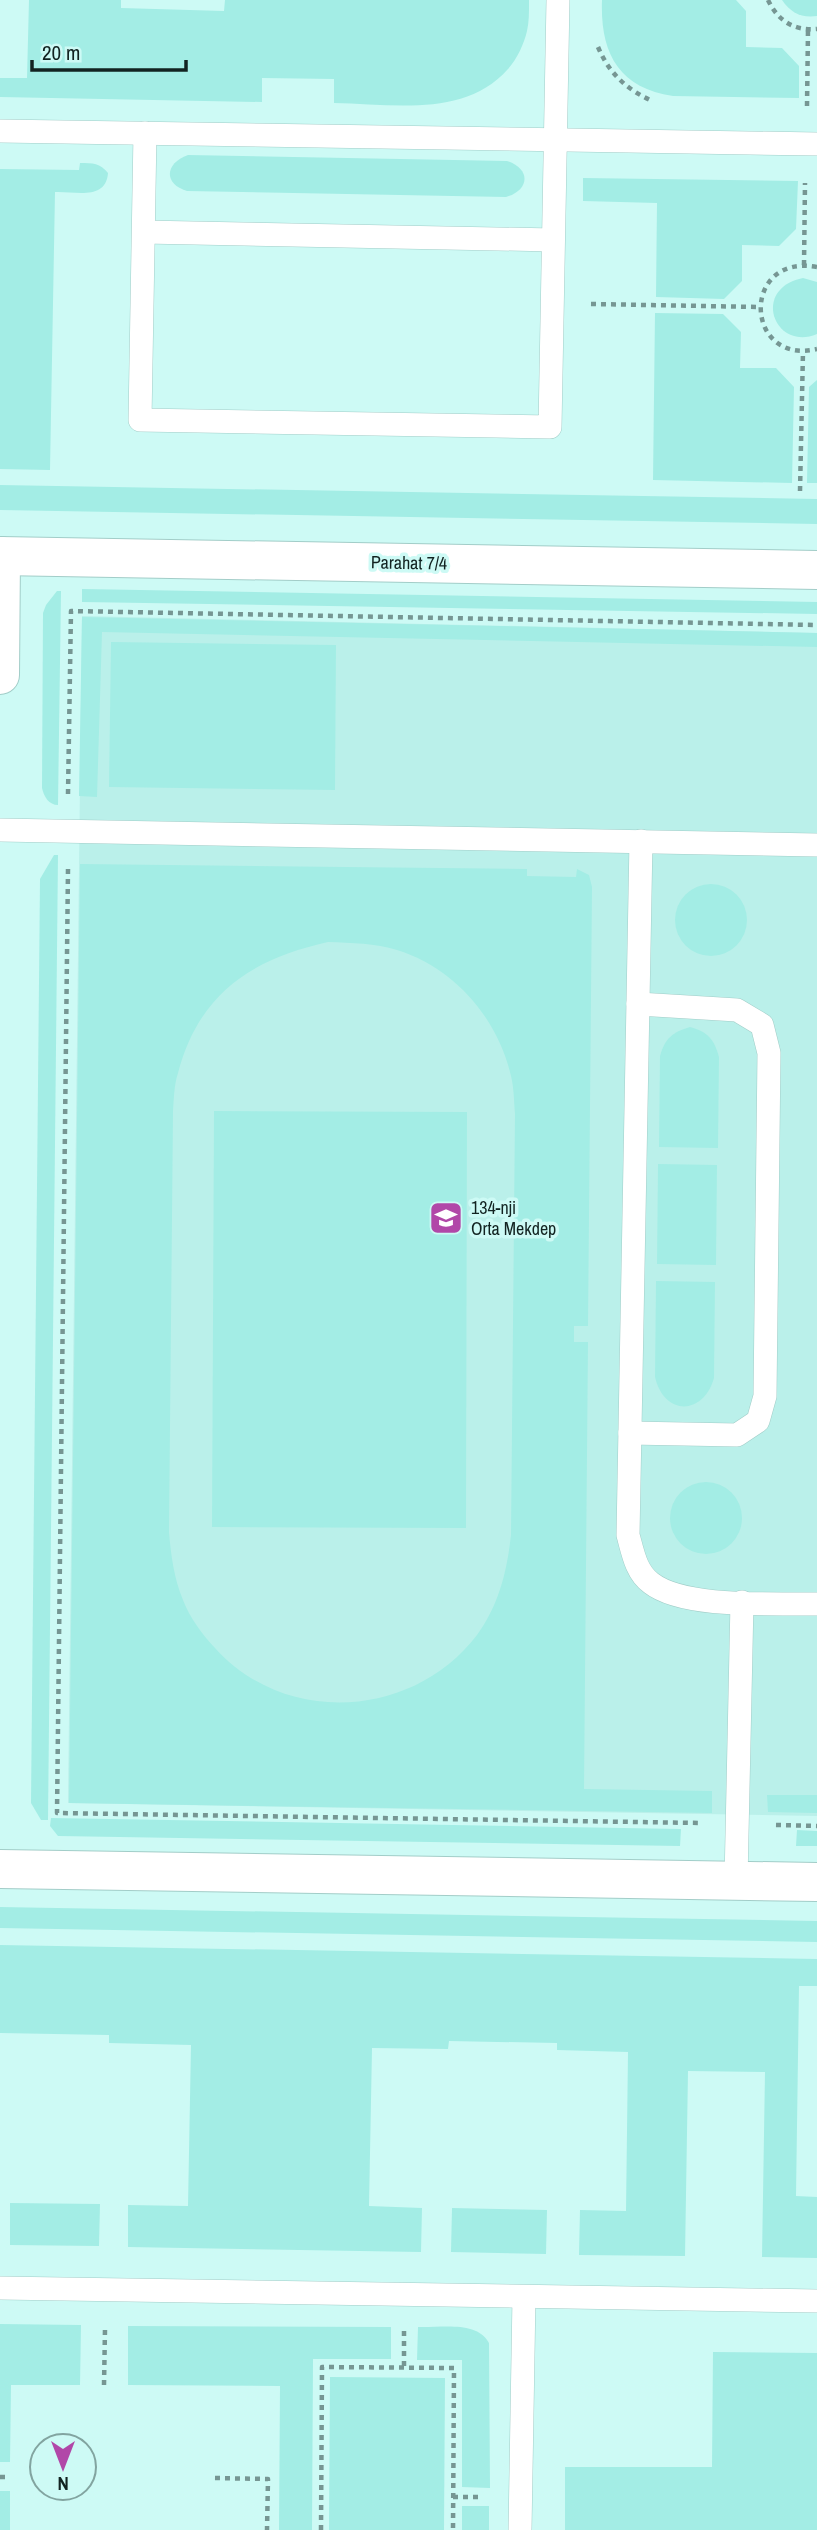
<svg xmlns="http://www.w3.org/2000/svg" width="817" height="2530" viewBox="0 0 817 2530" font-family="'Archivo Narrow',sans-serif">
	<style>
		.built { fill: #baf0ea }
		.green { fill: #a3ede5; fill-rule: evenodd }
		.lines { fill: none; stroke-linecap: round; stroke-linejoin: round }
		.lane-casing { stroke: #a2cdc8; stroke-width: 24 }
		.street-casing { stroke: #a2cdc8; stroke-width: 40 }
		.path { stroke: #769693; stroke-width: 4.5; stroke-dasharray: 5 5; stroke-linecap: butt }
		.lane { stroke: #fff; stroke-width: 23 }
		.street { stroke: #fff; stroke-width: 38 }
		.labels { text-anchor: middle; stroke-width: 7; stroke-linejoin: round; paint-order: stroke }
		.street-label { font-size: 18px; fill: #122321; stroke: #cdfaf5 }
		.poi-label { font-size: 18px; fill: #122321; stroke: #cdfaf5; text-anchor: start }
	</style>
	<rect width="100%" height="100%" fill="#cdfaf5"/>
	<path class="built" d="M 82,616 L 817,633 L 817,1816 L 68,1803 Z"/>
	<g class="green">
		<path d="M 29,0 L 121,0 L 121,8 L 224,11 L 225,0 L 529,0 L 529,4 C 529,13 529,22 527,31 C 524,44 517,59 508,69 C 465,118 393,104 334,103 L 334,79 L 262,78 L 262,102 L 0,97 L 0,78 L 27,78 Z"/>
		<path d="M 602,0 L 736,0 L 746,11 L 746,47 L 782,48 L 799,66 L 799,98 L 673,96 C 618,88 600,52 602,0 Z"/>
		<path d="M 782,0 L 817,0 L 817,16 C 801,18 791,13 782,0 Z"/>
		<path d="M 188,155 L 507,161 C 531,169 530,190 506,197 L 187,191 C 163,184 165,163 188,155 Z"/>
		<path d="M 80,163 C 93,163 100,163 108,173 C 106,201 75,191 55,192 L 50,470 L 0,469 L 0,169 L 79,170 Z"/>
		<path d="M 583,178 L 798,181 L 796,229 L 779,246 L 742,245 L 742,281 L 724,299 L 656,297 L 657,203 L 583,201 Z"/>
		<path d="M 803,278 L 817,282 L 817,334 C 775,352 750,289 803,278 Z"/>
		<path d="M 655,313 L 723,314 L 741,332 L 740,368 L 776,368 L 794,387 L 792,483 L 653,480 Z"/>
		<path d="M 817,380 L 817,483 L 807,483 L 809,387 Z"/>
		<path d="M 0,485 L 817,499 L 817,524 L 0,510 Z"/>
		<path d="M 82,589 L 817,602 L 817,614 L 82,602 Z"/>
		<path d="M 57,591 L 61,591 L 58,805 C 49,805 44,797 42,788 L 43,613 L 46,605 Z"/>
		<path d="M 82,617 L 817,633 L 817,647 L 102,632 L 97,797 L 79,796 Z"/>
		<path d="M 111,642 L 336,645 L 335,790 L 109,787 Z"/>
		<path d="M 54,855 L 58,855 L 48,1820 L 41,1820 L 31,1803 L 40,879 Z"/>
		<path d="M 80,864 L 527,869 L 527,876 L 576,877 L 577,869 L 589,875 L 592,887 L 588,1326 L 574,1326 L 574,1342 L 588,1342 L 584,1789 L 712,1791 L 712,1813 L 69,1803 ZM 328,942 C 352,943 375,943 397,950 C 455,968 498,1019 511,1076 C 514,1088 514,1102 515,1114 L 511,1535 C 507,1571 499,1605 477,1635 C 414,1718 286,1727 215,1648 C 202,1634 190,1618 183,1600 C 174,1578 171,1556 169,1532 L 173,1111 C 174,1098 174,1085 178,1073 C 199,993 252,959 328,942 Z"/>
		<circle cx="711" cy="920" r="36"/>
		<path d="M 690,1027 C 708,1032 714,1039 719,1057 L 718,1148 L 659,1147 L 660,1056 C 665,1038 673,1032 690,1027 Z"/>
		<path d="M 214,1111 L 467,1112 L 466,1528 L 212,1527 Z"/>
		<path d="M 658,1164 L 717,1165 L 716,1265 L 657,1264 Z"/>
		<path d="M 656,1281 L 715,1282 L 714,1378 C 703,1416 664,1416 655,1377 Z"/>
		<circle cx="706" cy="1518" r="36"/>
		<path d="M 767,1795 L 817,1795 L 817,1813 L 768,1812 Z"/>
		<path d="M 51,1818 L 681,1829 L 680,1846 L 58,1836 L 50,1826 Z"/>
		<path d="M 797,1830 L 817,1831 L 817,1846 L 796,1846 Z"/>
		<path d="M 0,1907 L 817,1921 L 817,1942 L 0,1928 Z"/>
		<path d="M 0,1945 L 817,1959 L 817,1986 L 799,1986 L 796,2196 L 817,2197 L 817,2258 L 762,2257 L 765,2072 L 688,2071 L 685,2256 L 579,2255 L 580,2210 L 626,2211 L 628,2052 L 557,2050 L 557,2043 L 449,2041 L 448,2049 L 372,2048 L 369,2206 L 422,2208 L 421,2252 L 128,2247 L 128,2205 L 188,2206 L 191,2045 L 109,2043 L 109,2035 L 0,2033 Z"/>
		<path d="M 10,2203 L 100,2204 L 99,2246 L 10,2245 Z"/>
		<path d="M 452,2208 L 547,2210 L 546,2254 L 451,2252 Z"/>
		<path d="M 0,2324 L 81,2325 L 80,2385 L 11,2385 L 10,2462 L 0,2462 Z"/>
		<path d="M 128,2326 L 391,2327 L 391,2359 L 313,2359 L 312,2530 L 279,2530 L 280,2386 L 128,2385 Z"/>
		<path d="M 418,2327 C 440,2328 477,2320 489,2343 L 490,2488 L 462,2487 L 462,2360 L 417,2360 Z"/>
		<path d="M 713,2352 L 817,2353 L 817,2530 L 565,2530 L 565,2467 L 712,2467 Z"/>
		<path d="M 330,2377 L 445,2378 L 444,2530 L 329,2530 Z"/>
		<rect x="0" y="2491" width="10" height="39"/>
		<rect x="462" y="2506" width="27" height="24"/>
	</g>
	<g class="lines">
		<defs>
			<g id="lane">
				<path d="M 0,131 L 817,144"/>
				<path d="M 145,133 L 140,420 L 550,427 L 558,0"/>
				<path d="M 144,232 L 553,240"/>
				<path d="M 0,830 L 817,845"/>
				<path d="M 641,841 L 628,1535 C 633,1553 636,1572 651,1583 C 684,1609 775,1603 817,1604"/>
				<path d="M 630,1433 L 737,1435 L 758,1421 L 765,1396 L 769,1053 L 762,1025 L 737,1010 L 638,1004"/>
				<path d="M 736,1881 L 742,1602"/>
				<path d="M 0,2288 L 817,2301"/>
				<path d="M 520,2530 L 524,2297"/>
			</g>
			<g id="street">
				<path d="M 0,556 L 817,570"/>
				<path d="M 0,675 L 1,556"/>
				<path d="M 0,1869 L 817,1882"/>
			</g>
		</defs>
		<use href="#lane" class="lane-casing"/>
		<use href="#street" class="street-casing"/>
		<g class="path">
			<path d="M 768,0 C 778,21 794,31 817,29"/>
			<path d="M 598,47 C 609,73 626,89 652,101"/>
			<path d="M 807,106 L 808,30"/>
			<path d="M 804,265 L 805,183"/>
			<path d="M 817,267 C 740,253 744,366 817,349"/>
			<path d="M 591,304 L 760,307"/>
			<path d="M 800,491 L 803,351"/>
			<path d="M 68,794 L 71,611 L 817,625"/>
			<path d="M 68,869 L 57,1813 L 701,1823"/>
			<path d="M 776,1825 L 817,1826"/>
			<path d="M 404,2331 L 404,2368"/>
			<path d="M 104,2385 L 105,2329"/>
			<path d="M 0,2477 L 10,2477"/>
			<path d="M 215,2478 L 268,2479 L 267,2530"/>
			<path d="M 453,2497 L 481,2497"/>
			<path d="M 321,2530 L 322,2367 L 454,2368 L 453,2530"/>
		</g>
		<use href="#lane" class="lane"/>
		<use href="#street" class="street"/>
	</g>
	<defs>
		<symbol id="school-square" viewBox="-11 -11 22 22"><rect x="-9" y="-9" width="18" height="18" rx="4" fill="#b147a8" stroke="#cdfaf5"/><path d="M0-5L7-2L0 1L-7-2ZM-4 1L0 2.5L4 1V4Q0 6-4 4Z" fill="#fff"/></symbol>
	</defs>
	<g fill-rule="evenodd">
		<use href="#school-square" x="427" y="1199" width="38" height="38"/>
	</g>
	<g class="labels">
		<g class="street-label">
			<text transform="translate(409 563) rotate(1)" y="6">Parahat 7/4</text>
		</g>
		<g class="poi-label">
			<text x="471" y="1214">134-nji<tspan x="471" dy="21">Orta Mekdep</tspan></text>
		</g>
	</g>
	<g transform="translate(63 2467) rotate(180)"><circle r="33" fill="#cdfaf5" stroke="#82a4a0" stroke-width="2"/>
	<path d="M0-5L12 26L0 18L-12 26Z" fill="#b147a8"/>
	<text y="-10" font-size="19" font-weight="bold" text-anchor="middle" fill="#122321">N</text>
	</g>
	<path d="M32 60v10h154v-10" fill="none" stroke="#122321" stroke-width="3.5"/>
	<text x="42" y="60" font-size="21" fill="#122321" stroke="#cdfaf5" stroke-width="5" paint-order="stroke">20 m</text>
</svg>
